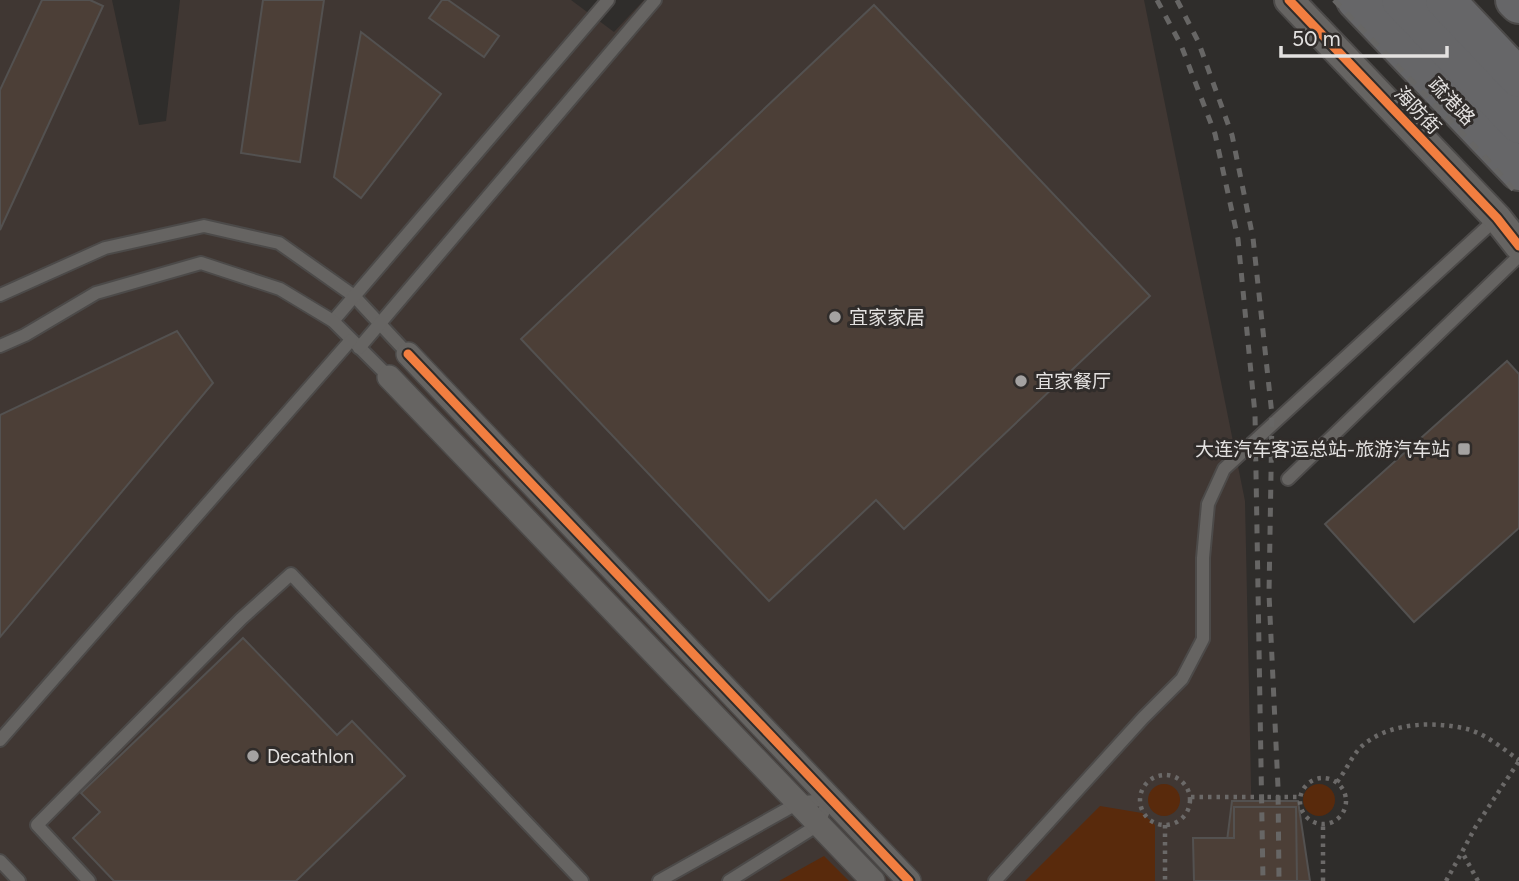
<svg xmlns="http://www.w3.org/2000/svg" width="1519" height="881" viewBox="0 0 1519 881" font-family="Figtree,'Noto Sans SC',sans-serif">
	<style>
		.built { fill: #403733 }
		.green { fill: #592a0c }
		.building { fill: #4c3f37; stroke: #535150; stroke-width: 2 }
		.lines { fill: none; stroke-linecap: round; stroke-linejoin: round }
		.service-casing { stroke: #4c4a49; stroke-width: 16 }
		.minor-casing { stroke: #4c4a49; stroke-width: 26 }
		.tertiary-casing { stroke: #4c4a49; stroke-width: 32 }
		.trunk-casing { stroke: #4c4a49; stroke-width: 42 }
		.path { stroke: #6b6968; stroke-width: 4.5; stroke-dasharray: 3.5 5; stroke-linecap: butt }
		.service { stroke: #666462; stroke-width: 12 }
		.minor { stroke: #666462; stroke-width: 23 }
		.tertiary { stroke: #666462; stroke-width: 28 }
		.trunk { stroke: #666668; stroke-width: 38 }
		.rail { stroke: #676665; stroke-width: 5; stroke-dasharray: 9 9; stroke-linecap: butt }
		.cycleway-casing { stroke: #302c2a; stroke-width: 13 }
		.cycleway { stroke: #f27e40; stroke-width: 9 }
		.poi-dot { fill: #a4a2a1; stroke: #302c2a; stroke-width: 2.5 }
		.labels { text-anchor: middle; stroke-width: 6; stroke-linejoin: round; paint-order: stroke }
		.street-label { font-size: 19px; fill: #e3e1e0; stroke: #302c2a }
		.poi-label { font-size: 19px; fill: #e3e1e0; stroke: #302c2a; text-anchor: start }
	</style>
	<rect width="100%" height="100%" fill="#2f2d2b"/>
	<path class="built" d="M 0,0 L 112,0 L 139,125 L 166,121 L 180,0 L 571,0 L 614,32 L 644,0 L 1144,0 L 1245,501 L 1253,881 L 0,881 Z"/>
	<g class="green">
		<circle cx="1319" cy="800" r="16"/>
		<circle cx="1164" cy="800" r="16"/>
		<path d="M 1100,806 L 1142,813 L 1155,825 L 1155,881 L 1025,881 Z"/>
		<path d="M 824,856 L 849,881 L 779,881 Z"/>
	</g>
	<g class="building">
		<path d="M 42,0 L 90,0 L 103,6 L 0,230 L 0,90 Z"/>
		<path d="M 263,0 L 324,0 L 300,162 L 241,153 Z"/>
		<path d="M 442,0 L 448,0 L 499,36 L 484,57 L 429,18 Z"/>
		<path d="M 874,5 L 1150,296 L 904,529 L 876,500 L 769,601 L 521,339 Z"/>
		<path d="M 361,32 L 441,94 L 361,198 L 334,177 Z"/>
		<path d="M 177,331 L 213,383 L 0,637 L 0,415 Z"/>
		<path d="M 1507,361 L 1519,374 L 1519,528 L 1414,622 L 1325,524 Z"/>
		<path d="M 243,638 L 337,735 L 352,721 L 405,776 L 296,881 L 114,881 L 73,838 L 100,812 L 81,793 Z"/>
		<path d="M 1232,801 L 1298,801 L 1310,881 L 1222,881 Z"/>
		<path d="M 1234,807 L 1296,807 L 1297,881 L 1194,881 L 1193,838 L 1234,838 Z"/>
	</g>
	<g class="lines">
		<defs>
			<g id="service">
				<path d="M 0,295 L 105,248 L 204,226 L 279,243 L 354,296 L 408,354"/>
				<path d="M 333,321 L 608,0"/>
				<path d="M 0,346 L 25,335 L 96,293 L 201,263 L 280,289 L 333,321 L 389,377"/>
				<path d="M 359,348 L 655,0"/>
				<path d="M 1288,479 L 1519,256"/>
				<path d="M 0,740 L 351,340"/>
				<path d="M 0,861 L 19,881"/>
				<path d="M 89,881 L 37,825 L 241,619 L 291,574 L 582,881"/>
				<path d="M 659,881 L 798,803 L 829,799 L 818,825 L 729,881"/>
				<path d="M 995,881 L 1143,718 L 1182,679 L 1203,639 L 1203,558 L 1208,504 L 1224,469 L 1497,218"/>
			</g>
			<g id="minor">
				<path d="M 408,354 L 909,881"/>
				<path d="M 389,377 L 873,881"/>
			</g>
			<path id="tertiary" d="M 1289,0 L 1497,218 L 1519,246"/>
			<g id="trunk">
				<path d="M 1356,0 L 1519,171"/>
				<path d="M 1401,0 L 1519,124"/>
				<path d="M 1445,0 L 1519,78"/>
				<path d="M 1515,0 L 1519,4"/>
			</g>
		</defs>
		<use href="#service" class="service-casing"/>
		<use href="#minor" class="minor-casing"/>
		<use href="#tertiary" class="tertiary-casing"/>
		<use href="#trunk" class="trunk-casing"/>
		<g class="path">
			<circle cx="1165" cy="800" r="25"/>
			<circle cx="1323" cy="801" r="23"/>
			<path d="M 1337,782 C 1346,771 1352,755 1362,746 C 1389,722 1434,721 1467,729 C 1486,734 1503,749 1519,760"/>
			<path d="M 1191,797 L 1300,797"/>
			<path d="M 1165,825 L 1165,881"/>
			<path d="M 1323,881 L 1323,824"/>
			<path d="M 1446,881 L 1462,852"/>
			<path d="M 1478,881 L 1462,852 L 1476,826 L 1519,761"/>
		</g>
		<use href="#service" class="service"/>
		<use href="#minor" class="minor"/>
		<use href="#tertiary" class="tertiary"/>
		<use href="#trunk" class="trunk"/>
		<g class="rail">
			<path d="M 1157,0 L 1181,45 L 1215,134 L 1238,239 L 1255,414 L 1263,881"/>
			<path d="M 1177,0 L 1198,41 L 1232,135 L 1253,238 L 1272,415 L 1269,594 L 1278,787 L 1279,881"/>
			<path d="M 1334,0 L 1486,158 L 1519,196"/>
		</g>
		<defs>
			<g id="cycleway">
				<path d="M 1289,0 L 1497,218 L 1519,246"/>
				<path d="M 408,354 L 909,881"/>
			</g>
		</defs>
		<use href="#cycleway" class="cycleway-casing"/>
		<use href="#cycleway" class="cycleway"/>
	</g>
	<g class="poi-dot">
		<circle cx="835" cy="317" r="7"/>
		<circle cx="1021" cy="381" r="7"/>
		<rect x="1457" y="442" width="14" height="14" rx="3.5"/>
		<circle cx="253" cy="756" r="7"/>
	</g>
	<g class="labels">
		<g class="street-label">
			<text transform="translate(1452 101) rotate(46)" y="7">疏港路</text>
			<text transform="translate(1418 110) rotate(46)" y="7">海防街</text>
		</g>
		<g class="poi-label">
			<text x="849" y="324">宜家家居</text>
			<text x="1035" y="388">宜家餐厅</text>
			<text x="1450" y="456" text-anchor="end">大连汽车客运总站-旅游汽车站</text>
			<text x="267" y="763">Decathlon</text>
		</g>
	</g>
	<path d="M1281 46v10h166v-10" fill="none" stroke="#e3e1e0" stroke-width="3.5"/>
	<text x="1292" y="46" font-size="21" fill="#e3e1e0" stroke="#302c2a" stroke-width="5" paint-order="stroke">50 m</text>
</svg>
